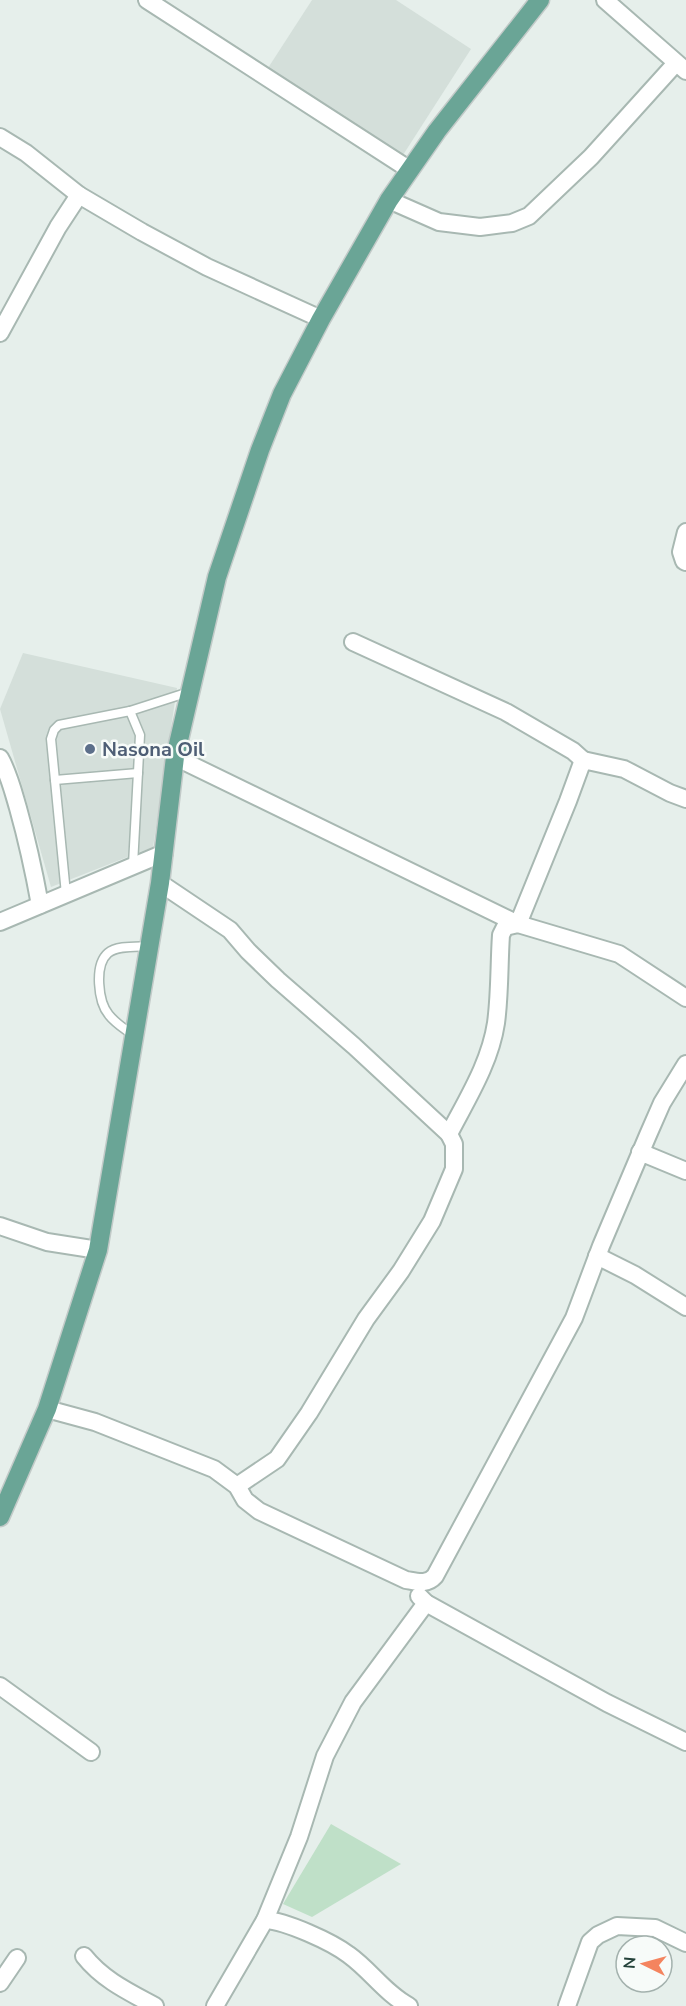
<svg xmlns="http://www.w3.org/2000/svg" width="686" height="2006" viewBox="0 0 686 2006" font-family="'Nunito Sans',sans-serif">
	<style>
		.built { fill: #d4dfda }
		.green { fill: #bfe0c8 }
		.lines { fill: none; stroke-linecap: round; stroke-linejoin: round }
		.lane-casing { stroke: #a8b8b2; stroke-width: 11 }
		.street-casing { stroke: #a8b8b2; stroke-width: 20 }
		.primary-casing { stroke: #c2cac8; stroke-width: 21 }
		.lane { stroke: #fff; stroke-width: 8 }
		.street { stroke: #fff; stroke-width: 16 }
		.primary { stroke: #6aa596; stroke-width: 18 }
		.service-dot { fill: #5c6f8a; stroke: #f7fbf9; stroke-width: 2 }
		.labels { text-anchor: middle; stroke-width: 5; stroke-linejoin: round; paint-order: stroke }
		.service-label { font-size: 20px; font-weight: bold; fill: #4e5e75; stroke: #f7fbf9; text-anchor: start }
	</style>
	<rect width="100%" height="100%" fill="#e6efeb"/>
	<g class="built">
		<path d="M 312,0 L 396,0 L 471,49 L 403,155 L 268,68 Z"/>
		<path d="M 23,653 L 177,688 L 153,847 L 51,887 L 0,709 Z"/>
	</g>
	<path class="green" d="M 331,1824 L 401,1864 L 312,1917 L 283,1904 Z"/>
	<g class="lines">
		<defs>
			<g id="lane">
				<path d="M 55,780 L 138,773"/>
				<path d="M 133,865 L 140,735 L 130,711 L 189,692"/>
				<path d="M 66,894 L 51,739 L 54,730 L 59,725 L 130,711"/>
				<path d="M 135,1037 C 127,1030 116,1024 109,1015 C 98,1002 94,965 108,953 C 117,945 138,947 150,946"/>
			</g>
			<g id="street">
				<path d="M 147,0 L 410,170"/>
				<path d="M 605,0 L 686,71"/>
				<path d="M 0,137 L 26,153 L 79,195 L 142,232 L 207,267 L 321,319"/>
				<path d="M 389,200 L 439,222 L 480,227 L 512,223 L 529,216 L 591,157 L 676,63"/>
				<path d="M 0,333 L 58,227 L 79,195"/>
				<path d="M 686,532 L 681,552 L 684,561 L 686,562"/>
				<path d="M 353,642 L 506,712 L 573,751 L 583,760"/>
				<path d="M 175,757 L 518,924 L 619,954 L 686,998"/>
				<path d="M 0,758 C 9,774 13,791 18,808 C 27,840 34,872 40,905"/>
				<path d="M 160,883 L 230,930 L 248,951 L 278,980 L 354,1046 L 449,1134 L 454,1144 L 454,1169 L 432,1221 L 401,1271 L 366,1319 L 309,1413 L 277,1459 L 237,1486"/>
				<path d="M 0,922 L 164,853"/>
				<path d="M 449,1134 C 467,1099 490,1063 496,1023 C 500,994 499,964 501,935 L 505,927 L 518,924 L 568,801 L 583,760 L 624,769 L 670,793 L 686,799"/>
				<path d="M 640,1152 L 686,1171"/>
				<path d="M 0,1226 L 47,1242 L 98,1250"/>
				<path d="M 597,1256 L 635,1275 L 686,1307"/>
				<path d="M 47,1409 L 95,1422 L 214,1469 L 237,1486 L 245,1500 L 259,1511 L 406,1580 C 418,1582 427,1585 435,1576 L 574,1318 L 601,1246 L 648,1135 L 662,1103 L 686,1064"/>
				<path d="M 419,1596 L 426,1603 L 607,1703 L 686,1742"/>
				<path d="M 0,1686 L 91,1752"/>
				<path d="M 265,1920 L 299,1837 L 325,1756 L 353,1702 L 426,1603"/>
				<path d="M 84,1956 C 103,1980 129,1992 155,2006"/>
				<path d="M 0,1983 L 17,1958"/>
				<path d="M 215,2006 L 265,1920 C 286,1921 332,1942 349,1955 C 370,1970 386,1994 409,2006"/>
				<path d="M 567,2006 L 590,1942 L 598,1935 L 617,1926 L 655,1928 L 686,1943"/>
			</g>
			<path id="primary" d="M 0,1517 L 47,1409 L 98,1250 L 160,883 L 175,757 L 217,577 L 260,450 L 282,394 L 321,319 L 389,200 L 437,131 L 540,0"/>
		</defs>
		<use href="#lane" class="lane-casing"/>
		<use href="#street" class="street-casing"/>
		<use href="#primary" class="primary-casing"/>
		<use href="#lane" class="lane"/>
		<use href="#street" class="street"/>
		<use href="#primary" class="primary"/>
	</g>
	<circle class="service-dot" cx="90" cy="749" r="6"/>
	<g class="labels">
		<g class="service-label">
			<text x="102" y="756">Nasona Oil</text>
		</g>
	</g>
	<g transform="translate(644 1964) rotate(275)"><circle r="28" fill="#f7fbf9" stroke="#a3b1ad" stroke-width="1.5"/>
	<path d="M0-4.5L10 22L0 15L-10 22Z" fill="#f4845f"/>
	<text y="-9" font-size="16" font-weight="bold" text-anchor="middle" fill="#24423a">N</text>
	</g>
</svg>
